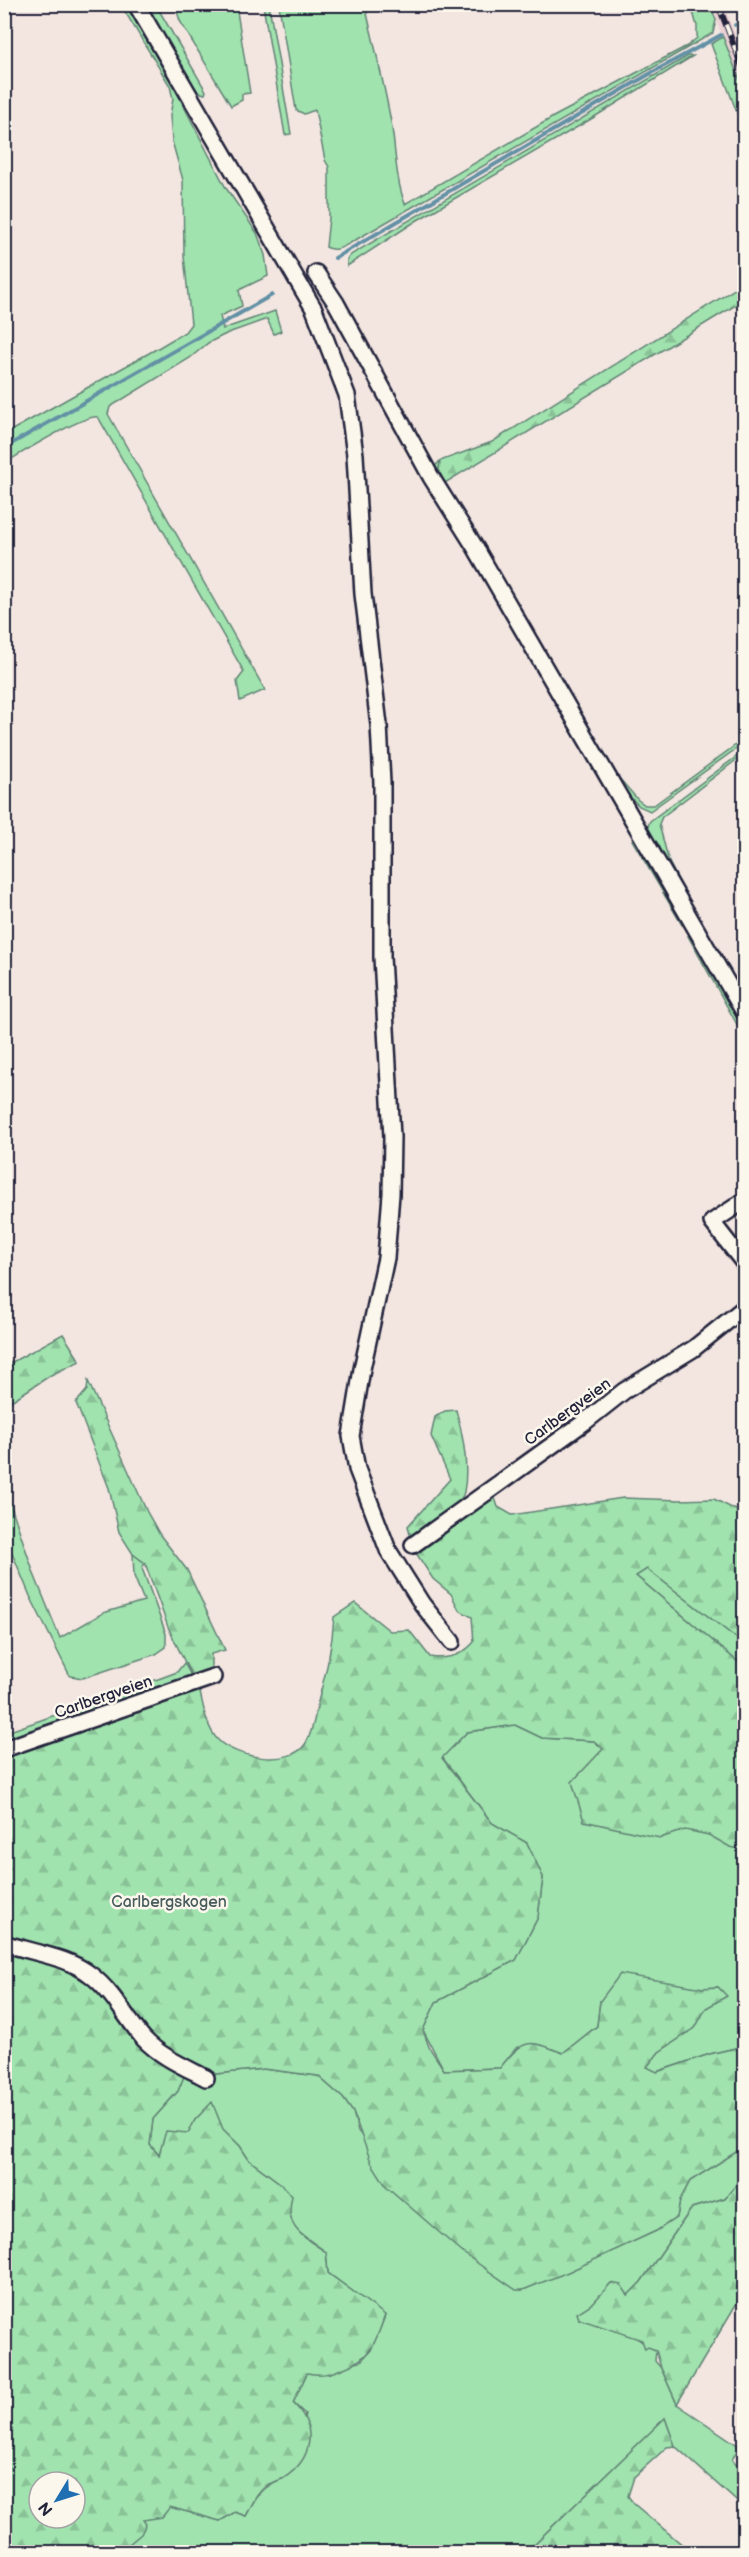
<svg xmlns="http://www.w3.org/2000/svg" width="749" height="2557" viewBox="0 0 749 2557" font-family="'Balsamiq Sans',sans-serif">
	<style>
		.built { fill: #ead1d4 }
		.green { fill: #a0e3ae; stroke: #618274; stroke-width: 1.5 }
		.forest { fill: url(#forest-firs); stroke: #618274; stroke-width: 1.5; fill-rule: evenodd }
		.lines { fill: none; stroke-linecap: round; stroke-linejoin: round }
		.stream { stroke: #6290a5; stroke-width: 4 }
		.minor-casing { stroke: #22223b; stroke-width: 20 }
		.minor { stroke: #fbf7ec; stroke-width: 15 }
		.rail-casing { stroke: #22223b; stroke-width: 6 }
		.rail { stroke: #fbf7ec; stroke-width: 4; stroke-dasharray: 11; stroke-linecap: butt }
		.labels { text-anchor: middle; stroke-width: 5; stroke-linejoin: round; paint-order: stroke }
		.street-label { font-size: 16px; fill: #22223b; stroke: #fbf7ec }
		.park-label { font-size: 16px; fill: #485c5e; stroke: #fbf7ec }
	</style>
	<defs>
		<pattern id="forest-firs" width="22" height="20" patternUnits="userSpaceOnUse" patternTransform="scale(1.5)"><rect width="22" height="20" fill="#a0e3ae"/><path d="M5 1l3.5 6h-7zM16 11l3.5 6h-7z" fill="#8ac297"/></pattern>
	</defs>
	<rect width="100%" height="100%" fill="#f3e6e1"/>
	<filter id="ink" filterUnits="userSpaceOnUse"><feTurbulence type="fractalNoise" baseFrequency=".0167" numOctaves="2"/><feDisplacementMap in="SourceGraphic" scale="12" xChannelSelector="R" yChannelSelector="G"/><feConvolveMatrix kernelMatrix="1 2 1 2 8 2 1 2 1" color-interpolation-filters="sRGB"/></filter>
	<g filter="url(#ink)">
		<path class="built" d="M 710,5 L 724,5 L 744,58 L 744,91 Z"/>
		<g class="green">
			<path d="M 121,5 L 126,5 L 174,87 L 226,188 L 257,233 L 265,255 L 268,276 L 239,290 L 242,306 L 220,316 L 223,329 L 275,311 L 281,331 L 274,334 L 267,319 L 228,333 L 208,343 L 190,358 L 110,407 L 108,414 L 265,690 L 240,701 L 237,681 L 244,672 L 98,417 C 85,413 20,454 5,463 L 5,434 L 158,348 L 185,332 L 191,324 L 184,256 L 183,180 L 172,141 L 170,115 L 173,99 L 170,86 Z"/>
			<path d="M 144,5 L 156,5 L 206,91 L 205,94 L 198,92 L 191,84 Z"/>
			<path d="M 175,5 L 236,5 L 250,93 L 242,94 L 242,100 L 231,106 L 180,21 Z"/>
			<path d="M 263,5 L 269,5 L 291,134 L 285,135 Z"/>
			<path d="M 279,5 L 365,5 C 374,44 384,83 391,122 C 396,150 395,177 405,204 L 555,116 L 687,46 L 697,38 L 697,26 L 691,5 L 710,5 L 716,20 L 713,33 L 352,242 C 344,246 336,253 326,247 L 329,218 L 329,167 L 325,160 L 315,110 L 304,114 L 296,110 Z"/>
			<path d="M 723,37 L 744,91 L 744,131 L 711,44 Z"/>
			<path d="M 688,56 L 693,56 L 591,119 L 416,221 L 347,266 L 347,259 L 352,254 Z"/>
			<path d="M 440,461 L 439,471 L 445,483 L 603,755 L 619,778 L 638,800 L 645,805 L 654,805 L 744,739 L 744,743 L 650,811 L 639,806 L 622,788 L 433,468 Z"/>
			<path d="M 425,477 L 628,823 L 626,826 Z"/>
			<path d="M 744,751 L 744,754 L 662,817 L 659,824 L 669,862 L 705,932 L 665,863 L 659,845 L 650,835 L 648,826 L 650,821 Z"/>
			<path d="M 635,835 L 689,925 L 682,925 L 632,840 Z"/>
			<path d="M 688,936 L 693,936 L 744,1020 L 744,1037 Z"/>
			<path d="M 4,1485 L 34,1574 L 60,1638 L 103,1613 L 144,1601 L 134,1576 L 133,1554 L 145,1563 L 142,1568 L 166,1634 L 166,1647 L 156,1654 L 83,1678 L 70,1676 L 30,1596 L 5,1536 Z"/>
			<path d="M 646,1568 L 744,1644 L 744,1667 L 636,1576 Z"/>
			<path d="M 184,1663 L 192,1677 L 5,1743 L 4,1733 L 161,1678 L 177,1672 Z"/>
			<path d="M 515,1725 L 542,1738 L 594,1741 L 604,1749 L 660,1838 C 668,1836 676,1831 684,1830 C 706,1828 724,1846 744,1850 L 744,2046 L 710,2054 L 656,2072 L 646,2067 L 659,2052 L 695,2028 L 706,2008 L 726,1996 L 718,1987 L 703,1988 L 600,2001 L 597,2026 L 563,2053 L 517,2047 L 500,2068 L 444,2070 L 423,2030 L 436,2002 L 516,1960 L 538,1917 L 543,1877 L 527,1843 L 492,1823 L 442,1757 L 467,1732 Z"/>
			<path d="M 188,2064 L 216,2074 L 263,2069 L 318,2076 L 343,2098 L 353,2112 L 358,2131 C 400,2183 439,2238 495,2275 C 504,2281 512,2289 523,2290 L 656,2231 L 677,2217 L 680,2200 L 690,2181 L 741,2149 L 744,2144 L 744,2176 L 725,2198 L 692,2208 L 641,2282 L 628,2296 L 611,2283 L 579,2319 C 596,2324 615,2328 631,2335 C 641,2339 646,2347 656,2350 L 655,2361 L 661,2368 L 677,2404 L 739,2446 L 732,2460 L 744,2473 L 744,2508 L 675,2446 L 665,2418 L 526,2552 L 77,2552 C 104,2539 130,2557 145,2524 L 142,2520 L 170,2507 L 220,2521 L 235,2512 L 246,2516 C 258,2494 262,2487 285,2477 L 305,2414 L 293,2403 L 307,2373 L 360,2362 L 371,2350 L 385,2316 L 328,2273 L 326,2252 L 294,2229 L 281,2184 L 249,2160 L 240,2146 L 222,2129 L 212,2103 L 195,2120 L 188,2133 L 159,2155 L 150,2145 L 153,2119 L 178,2091 Z"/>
		</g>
		<g class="forest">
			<path d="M 744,283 L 744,300 L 445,483 L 439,471 L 440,461 L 492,442 Z"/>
			<path d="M 63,1334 L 80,1361 L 51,1375 L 5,1405 L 5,1366 Z"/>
			<path d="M 88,1381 L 147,1512 L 160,1535 L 187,1570 L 225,1650 L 211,1654 L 211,1672 L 192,1677 L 168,1627 L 145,1563 L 133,1554 L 119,1532 L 109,1488 L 76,1403 L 87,1390 Z"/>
			<path d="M 456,1410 C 463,1435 469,1467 464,1492 C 463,1498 457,1503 454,1508 L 494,1495 L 498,1507 L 512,1515 L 623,1498 L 679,1500 L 714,1499 L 744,1514 L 744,1644 L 647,1569 L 636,1576 L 744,1667 L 744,1850 L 730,1847 L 709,1835 L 685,1830 L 660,1838 L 584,1821 L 572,1782 L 603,1749 L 594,1741 L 542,1738 L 515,1725 L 467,1732 L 442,1758 L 492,1823 L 527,1843 L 543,1877 L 538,1917 L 516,1960 L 436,2002 L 423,2030 L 429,2047 L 444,2070 L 500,2068 C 524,2038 528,2039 563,2053 L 597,2026 L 600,2001 L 620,1974 L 703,1988 L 718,1987 L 727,1996 L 706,2008 L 695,2028 L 659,2052 L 647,2067 L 657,2072 L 710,2054 L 744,2046 L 744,2144 L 741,2149 L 690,2181 L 680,2200 L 677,2217 L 656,2231 L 568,2272 L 523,2290 L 516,2290 L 463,2253 L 386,2186 L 371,2162 L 353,2112 L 343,2098 L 318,2076 L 263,2069 L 216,2074 L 189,2064 L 178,2091 L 153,2119 L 150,2145 L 159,2155 L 166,2131 L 188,2133 L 195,2120 L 212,2102 L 223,2129 L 240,2146 L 249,2160 L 281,2184 L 292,2196 C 284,2228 302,2236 326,2252 L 328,2273 L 385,2315 C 376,2342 371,2358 344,2368 C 329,2374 322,2376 307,2373 L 293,2403 C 318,2427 313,2459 284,2478 C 279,2481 272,2482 267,2485 C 257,2492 252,2505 246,2516 L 235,2512 L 220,2521 L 170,2507 L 162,2517 L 143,2520 L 146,2524 L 141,2534 L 129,2544 L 77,2552 L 5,2552 L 4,1756 L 199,1688 C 203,1704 206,1728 218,1740 C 236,1758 291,1768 306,1743 C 314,1729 315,1713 319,1698 C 327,1668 332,1648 334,1617 L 355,1603 L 390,1631 L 409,1630 L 430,1657 C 448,1660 462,1656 474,1642 L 472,1617 L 459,1610 L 451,1594 L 433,1579 L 414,1550 L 408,1526 L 450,1479 L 431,1436 L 435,1417 L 445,1411 ZM 39,2482 L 75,2482 L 75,2518 L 39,2518 Z"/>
			<path d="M 744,2176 L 744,2291 L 677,2404 L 661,2368 L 656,2350 L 648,2347 L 645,2349 L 642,2340 L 579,2319 L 577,2313 L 593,2303 L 611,2283 L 621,2285 L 628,2295 L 641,2282 L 692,2208 L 725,2198 Z"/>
			<path d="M 665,2418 L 675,2446 L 667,2447 L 634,2477 L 628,2496 L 634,2504 L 691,2552 L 526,2552 Z"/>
		</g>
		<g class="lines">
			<g class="stream">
				<path d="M 735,25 L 744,21"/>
				<path d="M 335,258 L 653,72 L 721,35"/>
				<path d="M 4,448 L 272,295"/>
			</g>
			<defs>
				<g id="minor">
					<path d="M 136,4 L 314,309 L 347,395 L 355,455 L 363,594 L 379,725 L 382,783 L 382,957 L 392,1137 L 391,1194 L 386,1258 L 362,1369 L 351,1436 L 357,1469 L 388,1550 L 422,1604 L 452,1642"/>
					<path d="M 316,273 L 336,303 L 431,477 L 475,547 L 744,1012"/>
					<path d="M 744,1201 L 712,1222 L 744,1263"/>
					<path d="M 413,1545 L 586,1421 L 624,1391 L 693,1349 L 744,1308"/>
					<path d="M 4,1749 L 213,1677"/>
					<path d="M 4,1943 C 32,1953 67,1956 91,1975 C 113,1992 126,2018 144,2039 C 161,2057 185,2067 206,2078"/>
				</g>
			</defs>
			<use href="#minor" class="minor-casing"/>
			<use href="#minor" class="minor"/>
			<defs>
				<path id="rail" d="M 718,4 L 744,72"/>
			</defs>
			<use href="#rail" class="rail-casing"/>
			<use href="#rail" class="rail"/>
		</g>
	</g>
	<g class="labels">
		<g class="street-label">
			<text transform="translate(567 1411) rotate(-36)" y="6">Carlbergveien</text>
			<text transform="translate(103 1696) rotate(-19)" y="6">Carlbergveien</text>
		</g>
		<g class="park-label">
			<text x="169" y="1907">Carlbergskogen</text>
		</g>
	</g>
	<rect width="749" height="2557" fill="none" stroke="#fbf7ec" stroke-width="24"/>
	<rect x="12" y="12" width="725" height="2533" fill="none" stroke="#22223b" stroke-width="2" filter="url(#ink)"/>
	<g transform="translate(57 2500) rotate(232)"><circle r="28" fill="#fbf7ec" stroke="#a4a2a5" stroke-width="1.5"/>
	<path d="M0-4.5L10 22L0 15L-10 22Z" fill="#1f6fb2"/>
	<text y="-9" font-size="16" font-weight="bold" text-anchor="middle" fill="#22223b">N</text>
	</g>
</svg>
